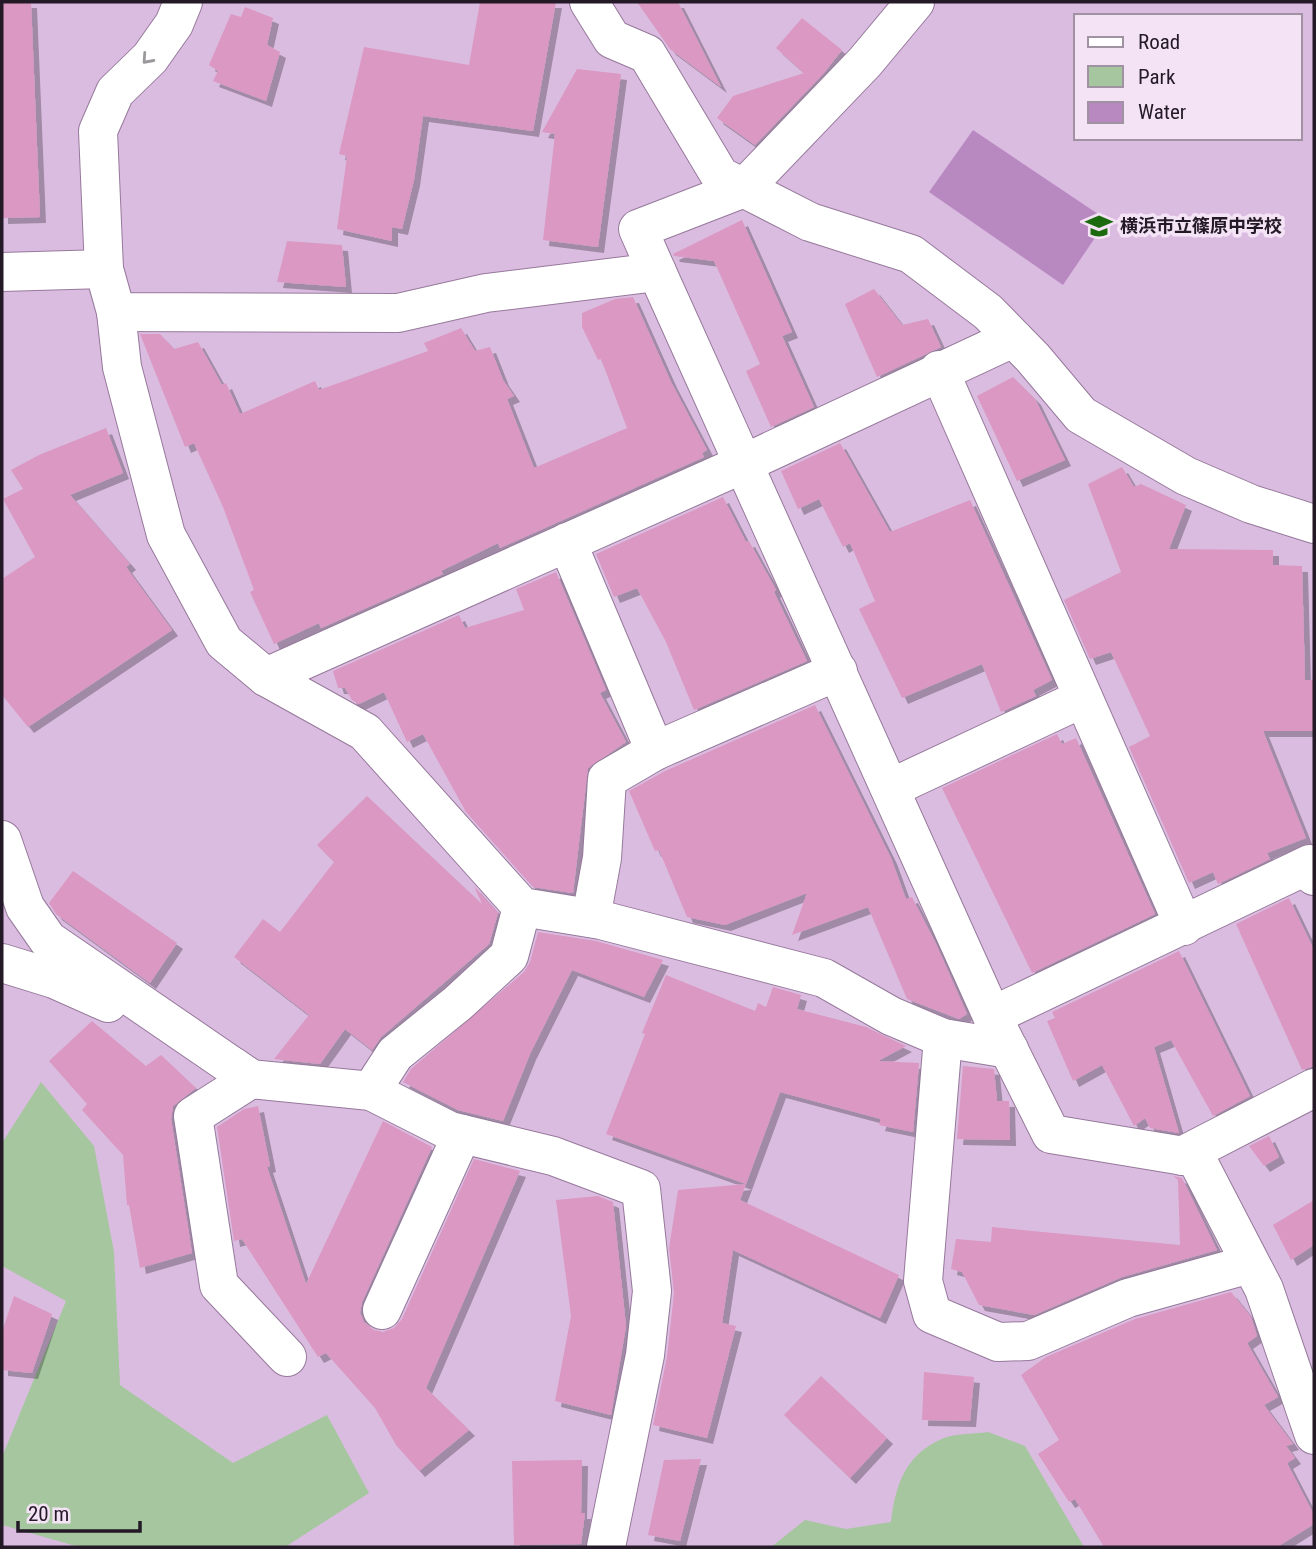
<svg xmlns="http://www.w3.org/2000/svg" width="1316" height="1549" viewBox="0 0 1316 1549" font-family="'Roboto Condensed','Noto Sans JP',sans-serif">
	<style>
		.green { fill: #a5c69f }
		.water { fill: #b889c1 }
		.building { fill: #da98c2; filter: url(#shadow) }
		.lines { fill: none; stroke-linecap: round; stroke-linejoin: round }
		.minor-casing { stroke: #96799b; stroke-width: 40 }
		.minor { stroke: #fff; stroke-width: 38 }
		.oneway { stroke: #9c989d }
		.labels { text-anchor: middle; stroke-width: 7; stroke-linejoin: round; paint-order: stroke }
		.poi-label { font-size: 18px; font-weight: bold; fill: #241926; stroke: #f3e3f5; text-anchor: start }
	</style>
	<defs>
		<filter id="shadow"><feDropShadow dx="6" dy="6" stdDeviation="0" flood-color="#0004"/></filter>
	</defs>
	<rect width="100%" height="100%" fill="#dbbce1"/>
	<g class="green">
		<path d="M 41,1082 L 94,1146 L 114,1252 L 120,1385 L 233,1463 L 327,1415 L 369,1493 L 285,1547 L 79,1547 L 2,1525 L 2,1457 L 66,1301 L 2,1266 L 2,1143 Z"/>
		<path d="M 988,1432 L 1025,1446 L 1084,1547 L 771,1547 L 805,1520 L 846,1529 L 891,1522 C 895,1485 906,1453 944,1438 C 957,1433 975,1434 988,1432 Z"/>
	</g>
	<path class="water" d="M 973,130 L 1107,220 L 1063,285 L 929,192 Z"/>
	<g class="building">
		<path d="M 2,2 L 31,2 L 40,217 L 2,218 Z"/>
		<path d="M 480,2 L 556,2 L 533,131 L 423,116 L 414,180 L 402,229 L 392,227 L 392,241 L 337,229 L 347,156 L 339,154 L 364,47 L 469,65 Z"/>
		<path d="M 637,2 L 678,2 L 721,87 L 670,49 Z"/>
		<path d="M 245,7 L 273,18 L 267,45 L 280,52 L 266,101 L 213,81 L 218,71 L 209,65 L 231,14 L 241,17 Z"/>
		<path d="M 802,18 L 842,50 L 823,74 L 755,145 L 717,118 L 733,96 L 804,73 L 776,48 Z"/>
		<path d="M 577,69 L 621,74 L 598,247 L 543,240 L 555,134 L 542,132 Z"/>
		<path d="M 742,220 L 792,332 L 782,336 L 814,407 L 771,427 L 746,371 L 760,364 L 714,261 L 674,256 L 673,254 Z"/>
		<path d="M 287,241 L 342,245 L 346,287 L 277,282 Z"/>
		<path d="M 874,289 L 902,325 L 928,319 L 941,347 L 877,377 L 845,304 Z"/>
		<path d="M 633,297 L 671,382 L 707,450 L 702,453 L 704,457 L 500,548 L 498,543 L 441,571 L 443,574 L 321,628 L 319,623 L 274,644 L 250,592 L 254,590 L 223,507 L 194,443 L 185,447 L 140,334 L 160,334 L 174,349 L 198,342 L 222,385 L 226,383 L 240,414 L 315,381 L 319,390 L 428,351 L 424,343 L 461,328 L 475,351 L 490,347 L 503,380 L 514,396 L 507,399 L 534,468 L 627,428 L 601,359 L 598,360 L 582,327 L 582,313 L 615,299 Z"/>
		<path d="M 1013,377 L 1035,399 L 1065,460 L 1017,481 L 977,396 Z"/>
		<path d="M 106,428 L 123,473 L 70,495 L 130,564 L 126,567 L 172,630 L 28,727 L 2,695 L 2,579 L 35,557 L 3,499 L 23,489 L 11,470 L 39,455 Z"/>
		<path d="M 840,443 L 890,532 L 970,500 L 1052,680 L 1033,690 L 1036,696 L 1001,712 L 982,664 L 902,698 L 859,609 L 875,601 L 850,543 L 843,547 L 819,499 L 798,509 L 781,471 Z"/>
		<path d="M 1122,467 L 1134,487 L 1141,484 L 1186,505 L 1169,549 L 1273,550 L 1273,565 L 1302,566 L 1305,680 L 1314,680 L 1314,731 L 1263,731 L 1306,838 L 1267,853 L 1270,859 L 1218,884 L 1213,872 L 1189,883 L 1129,747 L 1150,736 L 1111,652 L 1090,659 L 1064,600 L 1121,572 L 1088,484 Z"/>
		<path d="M 723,497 L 746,542 L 749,541 L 776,590 L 774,592 L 807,661 L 694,710 L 666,642 L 637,588 L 614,597 L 596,554 Z"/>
		<path d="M 556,572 L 606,690 L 600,693 L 626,742 L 588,768 L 573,893 L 533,887 L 466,812 L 423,734 L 407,742 L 384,692 L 359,704 L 352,700 L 345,688 L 338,688 L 333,671 L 459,615 L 465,628 L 524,610 L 516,589 Z"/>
		<path d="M 815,705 L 891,858 L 906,899 L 912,897 L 936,944 L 967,1014 L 959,1019 L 907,999 L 868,907 L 792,935 L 807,893 L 725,925 L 687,917 L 659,850 L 655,851 L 629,791 L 665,771 Z"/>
		<path d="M 1057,734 L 1062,744 L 1076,738 L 1155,914 L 1032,973 L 942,788 Z"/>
		<path d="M 367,796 L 482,904 L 474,886 L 498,913 L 489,944 L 381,1037 L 372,1050 L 345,1029 L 320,1064 L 274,1059 L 309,1015 L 234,957 L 263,919 L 280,932 L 334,862 L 317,845 Z"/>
		<path d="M 73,871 L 177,943 L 150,983 L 56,914 L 49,903 Z"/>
		<path d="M 1289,898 L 1314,950 L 1314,1066 L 1302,1070 L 1236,924 Z"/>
		<path d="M 538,932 L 596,941 L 663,960 L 644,997 L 572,970 L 530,1054 L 503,1121 L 458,1110 L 403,1082 L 411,1069 L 524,972 L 530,962 Z"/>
		<path d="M 1179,951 L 1250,1096 L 1213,1116 L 1171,1040 L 1154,1047 L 1179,1133 L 1150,1128 L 1145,1118 L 1134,1126 L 1102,1065 L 1073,1081 L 1047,1021 L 1055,1018 L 1052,1012 Z"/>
		<path d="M 666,975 L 755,1011 L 758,1003 L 766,1007 L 773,987 L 801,995 L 797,1009 L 866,1027 L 906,1046 L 878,1061 L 919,1063 L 913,1132 L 879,1125 L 881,1119 L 780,1092 L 746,1184 L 606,1134 L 645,1034 L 642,1033 Z"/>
		<path d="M 92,1021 L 146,1066 L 161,1055 L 196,1088 L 173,1106 L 171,1119 L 192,1253 L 140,1268 L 129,1205 L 127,1205 L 123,1155 L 82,1110 L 87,1104 L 49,1061 Z"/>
		<path d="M 963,1066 L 994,1069 L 997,1101 L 1009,1101 L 1010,1140 L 957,1139 Z"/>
		<path d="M 258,1106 L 270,1166 L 267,1167 L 306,1284 L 383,1121 L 432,1147 L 362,1302 L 360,1313 L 364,1322 L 374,1330 L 383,1332 L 394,1328 L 402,1319 L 474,1159 L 520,1171 L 426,1388 L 469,1430 L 419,1471 L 396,1445 L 375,1408 L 326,1353 L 318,1357 L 242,1239 L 234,1241 L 217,1127 L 244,1109 Z"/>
		<path d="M 1269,1136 L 1279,1157 L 1264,1166 L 1249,1146 Z"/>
		<path d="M 1173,1176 L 1182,1178 L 1217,1250 L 1122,1277 L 1034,1315 L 979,1305 L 962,1272 L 951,1269 L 956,1239 L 991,1242 L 992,1227 L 1180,1245 L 1178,1180 Z"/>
		<path d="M 746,1184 L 740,1200 L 899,1275 L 880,1318 L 733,1250 L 722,1323 L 736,1326 L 707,1438 L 653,1425 L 667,1357 L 674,1293 L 669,1248 L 678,1190 Z"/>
		<path d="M 598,1196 L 613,1202 L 626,1326 L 611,1415 L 555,1401 L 571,1316 L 556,1200 Z"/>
		<path d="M 1314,1200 L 1314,1245 L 1291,1260 L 1273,1225 Z"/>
		<path d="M 1231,1292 L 1251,1317 L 1257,1336 L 1247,1343 L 1278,1397 L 1264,1405 L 1293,1444 L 1286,1446 L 1295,1458 L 1287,1463 L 1314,1515 L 1314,1524 L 1277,1547 L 1104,1547 L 1075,1499 L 1069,1502 L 1038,1454 L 1059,1440 L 1021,1375 L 1046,1357 L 1135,1319 Z"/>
		<path d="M 14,1296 L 52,1314 L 32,1373 L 2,1370 L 2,1332 Z"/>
		<path d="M 924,1372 L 974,1377 L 970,1421 L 922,1420 Z"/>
		<path d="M 821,1376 L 887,1438 L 850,1478 L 784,1415 Z"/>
		<path d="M 701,1459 L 680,1541 L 648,1535 L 664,1460 Z"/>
		<path d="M 582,1460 L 581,1513 L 585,1513 L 581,1544 L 514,1545 L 512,1461 Z"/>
	</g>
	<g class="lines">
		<defs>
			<g id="minor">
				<path d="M 183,2 L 174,24 L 150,58 L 115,92 L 98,131 L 104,269 L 116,312 L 398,313 L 486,293 L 657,272 L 992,1016 L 1051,1134 L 1196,1158 L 1264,1289 L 1314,1435"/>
				<path d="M 589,2 L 612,39 L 647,54 L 720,176 L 810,222 L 911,254 L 988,312 L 1033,358 L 1081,415 L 1186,476 L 1251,504 L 1314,524"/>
				<path d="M 2,272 L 104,269"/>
				<path d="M 657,272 L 638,229 L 744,188 L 865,62 L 915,2"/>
				<path d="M 116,312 L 122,367 L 166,535 L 224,642 L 266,677 L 365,732 L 522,907 L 601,920 L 824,978 L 891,1016 L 943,1038 L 1009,1049"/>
				<path d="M 939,370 L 1184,926"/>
				<path d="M 567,542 L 655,751"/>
				<path d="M 266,677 L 745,463 L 1013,338"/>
				<path d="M 891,788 L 1083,698"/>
				<path d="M 2,840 L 25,907 L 48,940 L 251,1079 L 371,1091 L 395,1054 L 458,1003 L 509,956 L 522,907"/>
				<path d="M 591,918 L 602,858 L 607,779 L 655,751 L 838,671"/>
				<path d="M 2,963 L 54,979 L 108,1003"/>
				<path d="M 992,1016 L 1310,864 L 1314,876"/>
				<path d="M 943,1038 L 923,1281 L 932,1314 L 998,1342 L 1028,1341 L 1128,1298 L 1250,1264"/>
				<path d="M 232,1066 L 251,1079 L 193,1116 L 219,1285 L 287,1357"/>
				<path d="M 371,1091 L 450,1131 L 553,1156 L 641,1189 L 652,1291 L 645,1355 L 606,1547"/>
				<path d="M 1182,1156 L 1314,1088"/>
				<path d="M 382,1310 L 462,1134"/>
			</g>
		</defs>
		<use href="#minor" class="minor-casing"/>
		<use href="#minor" class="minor"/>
	</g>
	<defs><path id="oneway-chevron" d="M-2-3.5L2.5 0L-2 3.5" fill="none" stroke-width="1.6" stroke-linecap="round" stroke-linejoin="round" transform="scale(1.75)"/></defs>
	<use class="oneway" href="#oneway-chevron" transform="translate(147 59) rotate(132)"/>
	<defs>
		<symbol id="school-bare" viewBox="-9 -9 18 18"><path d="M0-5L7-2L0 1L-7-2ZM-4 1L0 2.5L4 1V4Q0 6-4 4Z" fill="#1b6a0d" stroke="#f3e3f5" stroke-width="2.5" paint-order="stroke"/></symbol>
	</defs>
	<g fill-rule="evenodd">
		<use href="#school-bare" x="1080" y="207" width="38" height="38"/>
	</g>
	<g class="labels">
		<g class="poi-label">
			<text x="1120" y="232">横浜市立篠原中学校</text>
		</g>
	</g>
	<rect width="1316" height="1549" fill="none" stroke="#241926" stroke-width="7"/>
	<rect x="1074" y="14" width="228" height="126" fill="#f3e3f5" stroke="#a092a2" stroke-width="2"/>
	<rect x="1088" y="37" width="35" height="10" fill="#ffffff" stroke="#a092a2" stroke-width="2"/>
	<text x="1138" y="49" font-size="21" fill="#241926">Road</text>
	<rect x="1088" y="66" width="35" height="21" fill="#a5c69f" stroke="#a092a2" stroke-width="2"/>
	<text x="1138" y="84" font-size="21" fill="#241926">Park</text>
	<rect x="1088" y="102" width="35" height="21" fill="#b889c1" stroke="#a092a2" stroke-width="2"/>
	<text x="1138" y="119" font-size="21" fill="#241926">Water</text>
	<path d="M18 1521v10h122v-10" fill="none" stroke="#241926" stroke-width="3.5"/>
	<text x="28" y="1521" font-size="21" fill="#241926" stroke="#f3e3f5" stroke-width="5" paint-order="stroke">20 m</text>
</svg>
